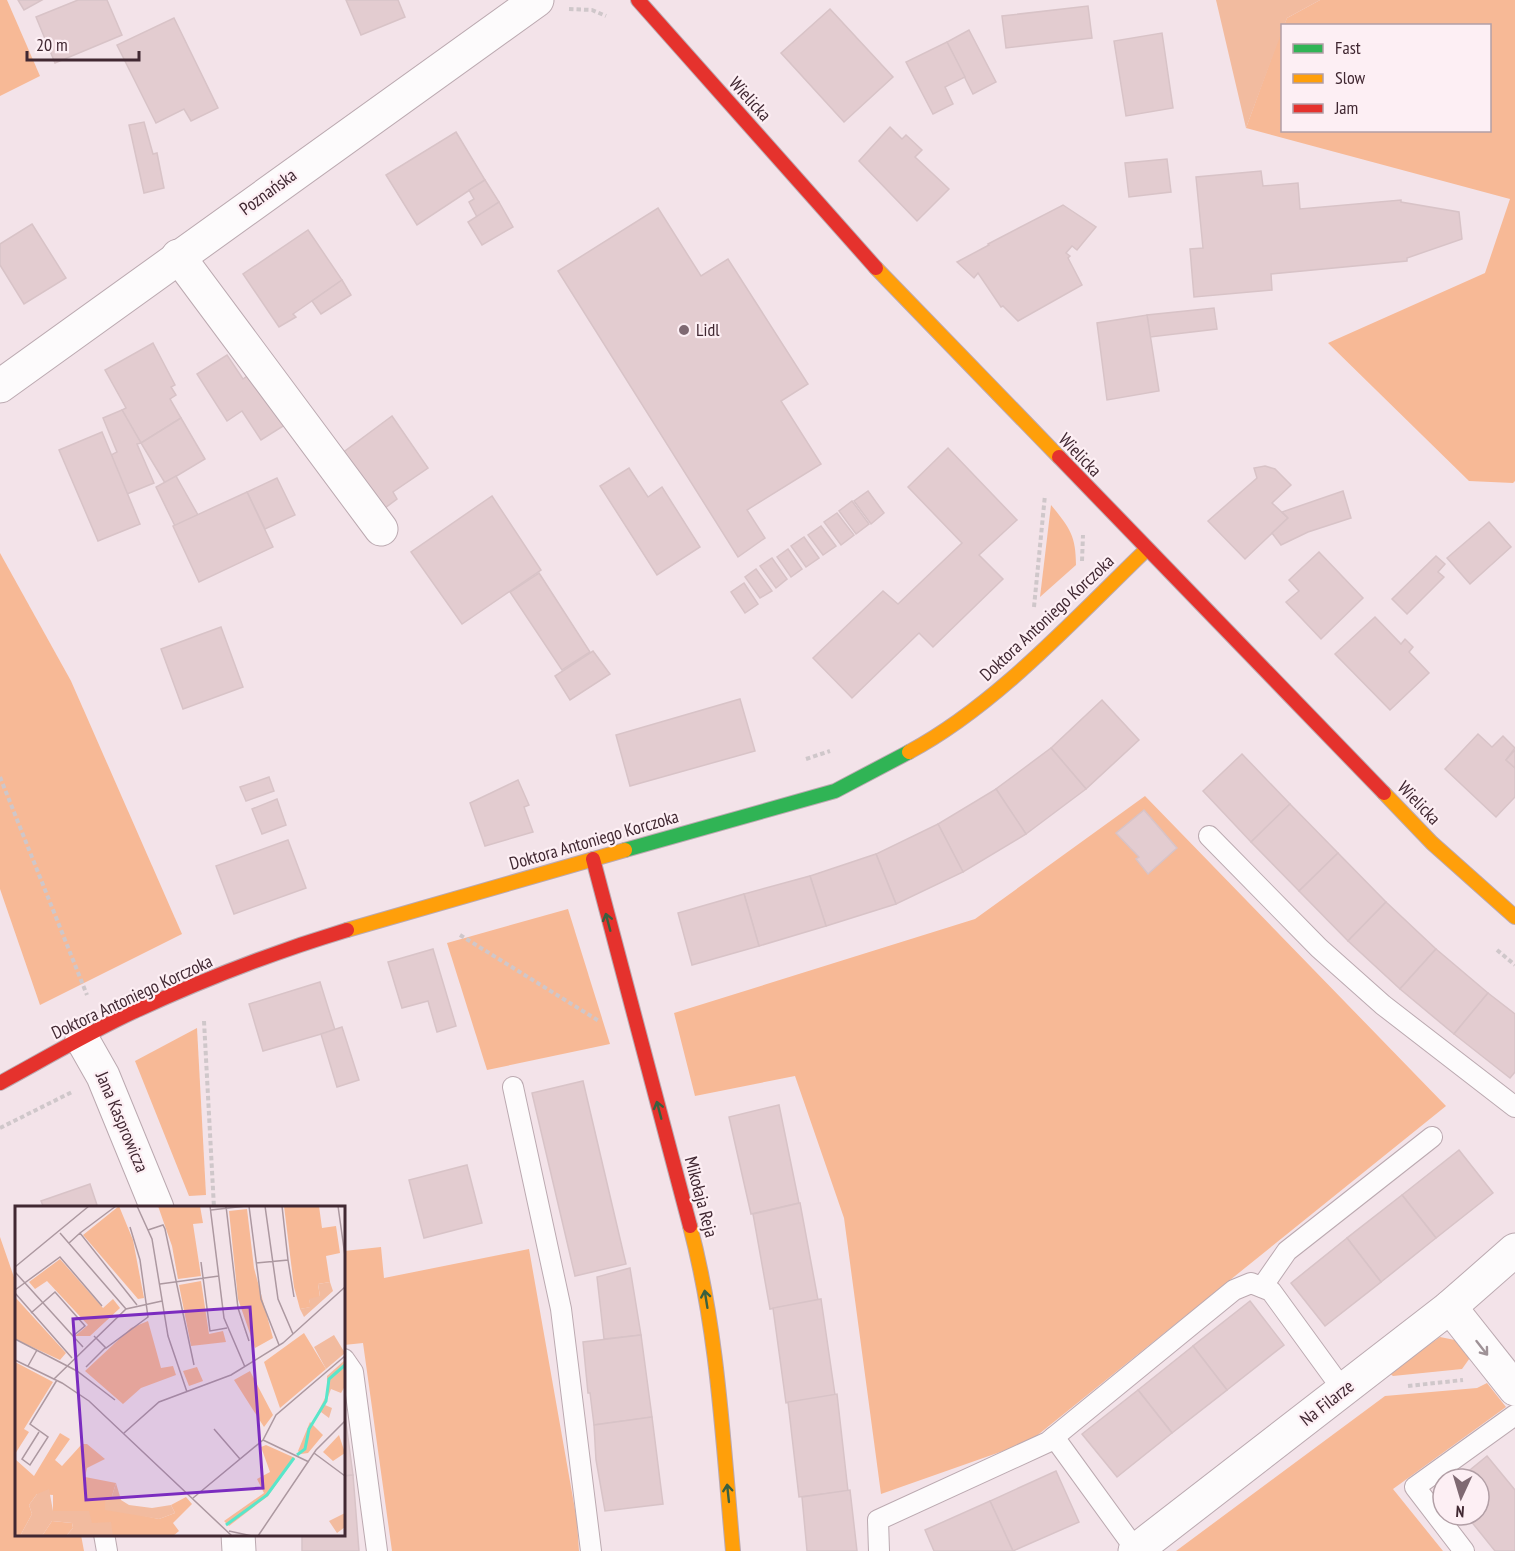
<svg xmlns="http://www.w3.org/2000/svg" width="1515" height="1551" viewBox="0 0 1515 1551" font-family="'PT Sans Narrow',sans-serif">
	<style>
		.green { fill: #f7b996 }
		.forest { fill: #f2bb9f }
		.building { fill: #e3ccd0; stroke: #d8c3c7; stroke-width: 1.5 }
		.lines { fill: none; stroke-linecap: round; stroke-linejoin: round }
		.lane-casing { stroke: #bba9b0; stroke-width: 22 }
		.street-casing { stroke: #bba9b0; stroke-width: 35 }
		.fast-casing { stroke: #bba9b0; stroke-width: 16 }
		.slow-casing { stroke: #bba9b0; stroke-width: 16 }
		.jam-casing { stroke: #bba9b0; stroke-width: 16 }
		.path { stroke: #cfc7ca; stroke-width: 4; stroke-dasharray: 4.5 3; stroke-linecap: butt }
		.lane { stroke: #fdfbfc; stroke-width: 20 }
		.street { stroke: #fdfbfc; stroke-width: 33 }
		.fast { stroke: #30b455; stroke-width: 14 }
		.slow { stroke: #ff9f0a; stroke-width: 14 }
		.jam { stroke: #e5322d; stroke-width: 14 }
		.oneway { stroke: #3a6040 }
		.oneway2 { stroke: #9f9297 }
		.poi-dot { fill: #7f6972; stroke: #fdeff4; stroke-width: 2 }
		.labels { text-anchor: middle; stroke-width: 4.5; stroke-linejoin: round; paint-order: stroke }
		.street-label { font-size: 18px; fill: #412832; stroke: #fdeff4 }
		.poi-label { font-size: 18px; fill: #412832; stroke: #fdeff4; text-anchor: start }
		.inset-river { fill: none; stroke: #58e6ca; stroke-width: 3 }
		.inset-road { fill: none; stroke: #ac98a0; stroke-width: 1.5 }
		.view { fill: #7b2cbf; fill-opacity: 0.15; stroke: #7b2cbf; stroke-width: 3 }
		.inset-edge { fill: none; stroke: #412832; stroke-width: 3 }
	</style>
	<rect width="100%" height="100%" fill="#f3e3e9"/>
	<g class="green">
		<path d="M 0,0 L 7,0 L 40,76 L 0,96 Z"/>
		<path d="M 1320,0 L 1515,0 L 1515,481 L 1513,483 L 1469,481 L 1328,343 L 1485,273 L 1510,199 L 1246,128 L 1282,29 L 1282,130 L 1490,130 L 1490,26 L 1284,25 L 1287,18 Z"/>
		<path d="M 1051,505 C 1069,527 1076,535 1076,565 L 1040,597 Z"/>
		<path d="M 0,553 L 71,681 L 182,934 L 40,1005 L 0,889 Z"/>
		<path d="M 1145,796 L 1446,1106 L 1029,1442 L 881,1494 L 844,1218 L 795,1076 L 695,1096 L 674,1013 L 975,919 Z"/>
		<path d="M 568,909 L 610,1044 L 487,1070 L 447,943 Z"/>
		<path d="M 197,1028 L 206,1195 L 189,1196 L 135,1061 Z"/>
		<path d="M 0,1237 L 16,1283 L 16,1534 L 81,1535 L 84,1551 L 0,1551 Z"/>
		<path d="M 381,1247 L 384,1278 L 529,1249 L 577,1521 L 579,1551 L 392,1551 L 363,1343 L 344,1345 L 344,1251 Z"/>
		<path d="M 1440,1337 L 1455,1340 L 1472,1355 L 1462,1369 L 1393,1376 L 1389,1373 Z"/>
		<path d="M 1487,1383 L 1506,1407 L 1393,1489 L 1443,1551 L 1176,1551 L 1385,1396 L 1477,1388 Z"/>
	</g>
	<path class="forest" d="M 1216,0 L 1320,0 L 1287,18 L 1246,128 Z"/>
	<g class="building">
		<path d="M 18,0 L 42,0 L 24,10 Z"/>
		<path d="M 78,0 L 107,0 L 122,35 L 55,63 L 36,17 Z"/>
		<path d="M 346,0 L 398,0 L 405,17 L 361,35 Z"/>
		<path d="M 1088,6 L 1092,38 L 1006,48 L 1002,16 Z"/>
		<path d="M 830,9 L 893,77 L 844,122 L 781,53 Z"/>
		<path d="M 174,18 L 218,108 L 191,121 L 184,109 L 156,123 L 117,45 Z"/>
		<path d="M 969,30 L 996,82 L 973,94 L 947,42 Z"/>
		<path d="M 1162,33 L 1173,108 L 1126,116 L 1114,41 Z"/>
		<path d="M 947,42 L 965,77 L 945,87 L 953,104 L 933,114 L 906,62 Z"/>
		<path d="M 144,122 L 153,154 L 157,153 L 164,188 L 144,193 L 129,125 Z"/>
		<path d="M 890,127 L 902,139 L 906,135 L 922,150 L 915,157 L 949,189 L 917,221 L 859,161 Z"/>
		<path d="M 456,132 L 485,180 L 417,225 L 386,175 Z"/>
		<path d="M 1167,159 L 1171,192 L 1129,197 L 1125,163 Z"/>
		<path d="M 1261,171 L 1263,186 L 1298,183 L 1300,209 L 1401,200 L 1401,202 L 1459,212 L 1462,239 L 1407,258 L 1407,261 L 1271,274 L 1272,290 L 1194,297 L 1190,249 L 1203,248 L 1196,177 Z"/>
		<path d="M 485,180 L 499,202 L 477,217 L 469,202 L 474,199 L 469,190 Z"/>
		<path d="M 499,202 L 513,227 L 482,245 L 468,222 Z"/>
		<path d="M 1063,205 L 1096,227 L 1077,250 L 1072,246 L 1066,253 L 1070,256 L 1068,258 L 1082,285 L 1018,321 L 1003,306 L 1001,307 L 978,273 L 974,278 L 957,262 L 989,245 L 988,244 Z"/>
		<path d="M 658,208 L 701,276 L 728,259 L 808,384 L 781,401 L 821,464 L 747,510 L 765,538 L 738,557 L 558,271 Z"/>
		<path d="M 32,224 L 66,278 L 24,304 L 0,265 L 0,244 Z"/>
		<path d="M 308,230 L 342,280 L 293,314 L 296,317 L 279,327 L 243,274 Z"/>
		<path d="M 342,280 L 351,295 L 321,314 L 312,301 Z"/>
		<path d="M 1214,308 L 1217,329 L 1150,337 L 1147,315 Z"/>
		<path d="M 1147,315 L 1159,391 L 1107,400 L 1097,323 Z"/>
		<path d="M 153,343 L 175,385 L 171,387 L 176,395 L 170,399 L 181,418 L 141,443 L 122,410 L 126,408 L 105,370 Z"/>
		<path d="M 227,355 L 243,379 L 254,371 L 288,423 L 261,440 L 242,411 L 227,421 L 197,374 Z"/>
		<path d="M 122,410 L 141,443 L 137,444 L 154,483 L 127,494 L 111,455 L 117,452 L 103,418 Z"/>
		<path d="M 392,416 L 428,468 L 393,492 L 397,499 L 381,511 L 341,454 Z"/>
		<path d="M 181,418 L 205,459 L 165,483 L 141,443 Z"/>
		<path d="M 102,432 L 140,524 L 98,541 L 59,450 Z"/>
		<path d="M 948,448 L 1017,520 L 979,555 L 1003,579 L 933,647 L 919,633 L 852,698 L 813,658 L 883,591 L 898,604 L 962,543 L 908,487 Z"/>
		<path d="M 1265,466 L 1275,469 L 1291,485 L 1272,503 L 1288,518 L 1245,559 L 1208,521 L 1257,478 L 1254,468 Z"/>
		<path d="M 629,468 L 648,497 L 662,487 L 700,547 L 657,575 L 600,486 Z"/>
		<path d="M 176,476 L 198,515 L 175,526 L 156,487 Z"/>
		<path d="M 277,478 L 295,515 L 265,529 L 247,492 Z"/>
		<path d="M 868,491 L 884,513 L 871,524 L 854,501 Z"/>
		<path d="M 1343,491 L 1351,518 L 1308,532 L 1281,545 L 1272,533 L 1288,518 L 1282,512 Z"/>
		<path d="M 247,492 L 273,547 L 199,582 L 173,526 Z"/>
		<path d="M 492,496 L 541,570 L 462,624 L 411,552 Z"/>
		<path d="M 852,501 L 869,524 L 856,534 L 839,511 Z"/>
		<path d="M 837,513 L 854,535 L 841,545 L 824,522 Z"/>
		<path d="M 1489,522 L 1511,547 L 1470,584 L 1447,558 Z"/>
		<path d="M 821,526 L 836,546 L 823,555 L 808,535 Z"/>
		<path d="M 804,537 L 819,558 L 806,567 L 791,546 Z"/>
		<path d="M 788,549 L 802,569 L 791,577 L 777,557 Z"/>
		<path d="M 1319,552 L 1363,598 L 1321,639 L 1286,602 L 1299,591 L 1289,580 Z"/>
		<path d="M 1436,556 L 1445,564 L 1438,572 L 1444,577 L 1407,614 L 1392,599 Z"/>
		<path d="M 772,558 L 787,579 L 776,588 L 760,566 Z"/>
		<path d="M 756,569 L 772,591 L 760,598 L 745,577 Z"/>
		<path d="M 539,573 L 590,652 L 562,670 L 510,592 Z"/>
		<path d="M 744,583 L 758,604 L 745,613 L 731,592 Z"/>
		<path d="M 1375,617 L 1401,644 L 1405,639 L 1413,647 L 1409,652 L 1429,673 L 1390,710 L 1335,654 Z"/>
		<path d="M 221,627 L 243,687 L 183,709 L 161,649 Z"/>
		<path d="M 593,651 L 610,674 L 570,700 L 555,676 Z"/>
		<path d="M 740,699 L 755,751 L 630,786 L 616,735 Z"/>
		<path d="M 1102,700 L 1139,740 L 1086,789 L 1051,748 Z"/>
		<path d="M 1478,734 L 1492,747 L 1503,736 L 1515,748 L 1506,760 L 1515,768 L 1515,797 L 1496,817 L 1445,769 Z"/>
		<path d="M 1051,748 L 1086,789 L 1026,834 L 996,789 Z"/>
		<path d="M 1515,750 L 1515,768 L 1506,760 Z"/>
		<path d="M 1242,754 L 1290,804 L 1251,842 L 1203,791 Z"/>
		<path d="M 269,777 L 274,791 L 246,801 L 240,787 Z"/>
		<path d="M 518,780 L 529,805 L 524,807 L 533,832 L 485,846 L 470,803 Z"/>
		<path d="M 996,789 L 1026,834 L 963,872 L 938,824 Z"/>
		<path d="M 277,799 L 286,825 L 262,834 L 252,809 Z"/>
		<path d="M 1290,804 L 1338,853 L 1299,891 L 1251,842 Z"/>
		<path d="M 1144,810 L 1177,848 L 1148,874 L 1136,859 L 1139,857 L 1116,833 Z"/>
		<path d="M 938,824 L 963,872 L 896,904 L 876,854 Z"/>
		<path d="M 288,840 L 306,888 L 234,914 L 216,866 Z"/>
		<path d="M 1338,853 L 1386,902 L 1348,941 L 1299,891 Z"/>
		<path d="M 876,854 L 896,904 L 826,926 L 810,876 Z"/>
		<path d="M 810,876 L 826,926 L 759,946 L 744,894 Z"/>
		<path d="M 744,894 L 759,946 L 692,965 L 678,913 Z"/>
		<path d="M 1386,902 L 1436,949 L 1400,989 L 1348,941 Z"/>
		<path d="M 433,949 L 456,1026 L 437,1032 L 428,1001 L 402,1008 L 388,962 Z"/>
		<path d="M 1436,949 L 1488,993 L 1454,1034 L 1400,989 Z"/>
		<path d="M 320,982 L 335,1030 L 263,1051 L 249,1004 Z"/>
		<path d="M 1488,993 L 1515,1014 L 1515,1072 L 1510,1078 L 1454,1034 Z"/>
		<path d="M 342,1027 L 359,1080 L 337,1087 L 321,1034 Z"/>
		<path d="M 583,1081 L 626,1264 L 575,1276 L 532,1093 Z"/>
		<path d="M 779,1105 L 799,1203 L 751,1214 L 729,1117 Z"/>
		<path d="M 1459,1150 L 1493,1193 L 1436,1238 L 1402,1195 Z"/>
		<path d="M 467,1165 L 482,1223 L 424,1238 L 409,1180 Z"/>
		<path d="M 90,1184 L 98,1208 L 44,1208 L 41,1201 Z"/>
		<path d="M 1402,1195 L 1436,1238 L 1381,1282 L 1347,1238 Z"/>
		<path d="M 800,1203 L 818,1300 L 770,1309 L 753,1214 Z"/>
		<path d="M 1347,1238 L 1381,1282 L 1325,1326 L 1291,1283 Z"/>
		<path d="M 630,1268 L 641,1335 L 604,1339 L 597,1277 Z"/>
		<path d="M 821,1299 L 835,1395 L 786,1403 L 773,1308 Z"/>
		<path d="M 1250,1301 L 1284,1345 L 1227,1390 L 1193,1346 Z"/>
		<path d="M 641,1335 L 652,1417 L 594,1425 L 590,1393 L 588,1393 L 583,1342 Z"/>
		<path d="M 1193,1346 L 1227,1390 L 1172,1433 L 1138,1390 Z"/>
		<path d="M 1138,1390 L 1172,1433 L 1117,1477 L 1082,1434 Z"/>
		<path d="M 837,1394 L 848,1491 L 799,1497 L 788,1402 Z"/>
		<path d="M 344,1408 L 353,1475 L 344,1476 Z"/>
		<path d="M 652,1417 L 663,1504 L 605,1511 L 596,1460 L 594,1425 Z"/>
		<path d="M 1487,1456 L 1515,1490 L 1515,1551 L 1495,1551 L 1466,1515 L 1479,1515 L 1479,1479 L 1459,1479 Z"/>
		<path d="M 1056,1471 L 1079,1522 L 1013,1551 L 990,1501 Z"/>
		<path d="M 353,1475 L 359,1551 L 302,1551 L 302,1534 L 344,1534 L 344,1476 Z"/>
		<path d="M 850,1490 L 857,1551 L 807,1551 L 802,1497 Z"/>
		<path d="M 990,1501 L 1013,1551 L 934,1551 L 925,1530 Z"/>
	</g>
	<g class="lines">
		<defs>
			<g id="lane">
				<path d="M 1209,836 L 1319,948 L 1383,1005 L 1515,1107"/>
				<path d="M 513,1087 L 561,1309 L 591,1551"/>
				<path d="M 1262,1287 L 1287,1251 L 1432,1137"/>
				<path d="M 344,1359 L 353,1372 L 377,1551"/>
				<path d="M 1054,1437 L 1136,1550"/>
				<path d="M 104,1534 L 107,1551"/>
				<path d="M 879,1551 L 878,1520 L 1048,1442 L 1234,1290 L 1251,1283 L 1271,1291 L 1343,1390"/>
				<path d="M 1464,1551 L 1415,1487 L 1515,1415"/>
			</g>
			<g id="street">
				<path d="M 178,256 L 381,529"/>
				<path d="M 0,386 L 537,0"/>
				<path d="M 82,1039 L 103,1076 L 157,1208"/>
				<path d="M 1450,1307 L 1515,1389"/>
				<path d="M 238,1534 L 239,1551"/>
				<path d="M 1135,1551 L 1450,1307 L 1515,1250"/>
			</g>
			<path id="fast" d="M 625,850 L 835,791 L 909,752"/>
			<g id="slow">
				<path d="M 876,268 L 1059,457"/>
				<path d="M 909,752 C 997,705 1075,618 1147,549"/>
				<path d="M 1384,793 L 1432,843 L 1515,917"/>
				<path d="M 347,930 L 625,850"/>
				<path d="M 690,1226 C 718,1331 723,1443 733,1551"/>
			</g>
			<g id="jam">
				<path d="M 638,0 L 876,268"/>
				<path d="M 1059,457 L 1384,793"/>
				<path d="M 593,859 L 690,1226"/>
				<path d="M 0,1083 C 44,1059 88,1033 133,1012 C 202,980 274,952 347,930"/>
			</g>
		</defs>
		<use href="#lane" class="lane-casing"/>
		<use href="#street" class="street-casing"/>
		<use href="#fast" class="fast-casing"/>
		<use href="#slow" class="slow-casing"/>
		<use href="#jam" class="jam-casing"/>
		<g class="path">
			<path d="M 569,9 L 592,10 L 606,16"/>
			<path d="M 1082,561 L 1083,535"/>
			<path d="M 1034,607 L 1045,495"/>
			<path d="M 806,759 L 830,751"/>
			<path d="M 0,777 L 87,995"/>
			<path d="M 460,935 L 599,1021"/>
			<path d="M 1497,950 L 1515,965"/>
			<path d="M 204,1021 L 214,1208"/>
			<path d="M 0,1128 L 72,1092"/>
			<path d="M 1408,1386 L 1463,1380"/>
		</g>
		<use href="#lane" class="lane"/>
		<use href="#street" class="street"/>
		<use href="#fast" class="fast"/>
		<use href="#slow" class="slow"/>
		<use href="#jam" class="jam"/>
	</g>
	<defs><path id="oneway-shaft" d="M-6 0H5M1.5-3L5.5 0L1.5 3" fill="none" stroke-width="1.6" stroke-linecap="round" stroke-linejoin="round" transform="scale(1.5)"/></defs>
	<g class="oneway">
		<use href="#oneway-shaft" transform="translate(608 922) rotate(-105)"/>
		<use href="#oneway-shaft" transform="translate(659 1110) rotate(-105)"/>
		<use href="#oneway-shaft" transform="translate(706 1299) rotate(-99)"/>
		<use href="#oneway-shaft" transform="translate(728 1493) rotate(-96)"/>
	</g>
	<use class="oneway2" href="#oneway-shaft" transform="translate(1482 1348) rotate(52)"/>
	<circle class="poi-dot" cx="684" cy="330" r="6"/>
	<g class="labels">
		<g class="street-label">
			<text transform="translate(750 99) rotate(48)" y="6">Wielicka</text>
			<text transform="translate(268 192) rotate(-36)" y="6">Poznańska</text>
			<text transform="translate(1080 455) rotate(46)" y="6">Wielicka</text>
			<text transform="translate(1047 618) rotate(-43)" y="6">Doktora Antoniego Korczoka</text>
			<text transform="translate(1419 803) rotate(46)" y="6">Wielicka</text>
			<text transform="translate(594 840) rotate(-16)" y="6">Doktora Antoniego Korczoka</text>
			<text transform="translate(132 997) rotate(-25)" y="6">Doktora Antoniego Korczoka</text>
			<text transform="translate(122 1122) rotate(67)" y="6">Jana Kasprowicza</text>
			<text transform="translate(701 1197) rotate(75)" y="6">Mikołaja Reja</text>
			<text transform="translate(1327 1403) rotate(-38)" y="6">Na Filarze</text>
		</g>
		<g class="poi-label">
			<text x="696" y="336">Lidl</text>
		</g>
	</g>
	<g transform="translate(15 1206)">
		<rect width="330" height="330" fill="#f3e3e9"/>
		<path d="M 104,0 L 118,34 L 129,92 L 123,93 L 68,29 ZM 143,0 L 185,0 L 188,17 L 178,18 L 186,70 L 163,73 L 157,40 ZM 269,0 L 304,0 L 307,22 L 321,20 L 325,47 L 311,50 L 315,76 L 303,78 L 305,91 L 294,94 L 296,101 L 285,103 L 279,81 ZM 232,3 L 239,62 L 258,132 L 240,142 L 223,93 L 214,5 ZM 45,53 L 88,102 L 98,93 L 105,102 L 75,130 L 60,130 L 73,119 L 32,75 L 20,83 L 14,76 ZM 186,75 L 194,128 L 208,125 L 211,136 L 176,140 L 164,79 ZM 0,91 L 51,147 L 45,154 L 0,133 ZM 133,115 L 146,162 L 158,160 L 161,169 L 126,182 L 108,198 L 70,165 L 116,122 ZM 289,127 L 311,163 L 265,202 L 249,156 ZM 0,156 L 38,176 L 9,223 L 14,226 L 0,248 ZM 182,161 L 188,175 L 174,180 L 168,165 ZM 235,165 L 258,209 L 249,221 L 219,174 ZM 295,216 L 308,229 L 293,247 L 286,248 L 283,245 ZM 45,227 L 55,233 L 40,254 L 47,260 L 67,238 L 72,238 L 90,253 L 72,262 L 70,271 L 101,277 L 97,290 L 125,309 L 144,313 L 160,307 L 156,299 L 171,291 L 177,298 L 158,317 L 164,325 L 158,330 L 98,330 L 77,318 L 38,305 L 38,289 L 22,288 L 14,299 L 17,308 L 5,330 L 0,330 L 0,253 L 19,270 ZM 324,229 L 330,247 L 318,255 L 308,246 ZM 251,239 L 280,252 L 253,290 L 214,320 L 209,315 L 249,287 L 242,273 L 255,266 L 246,241 ZM 37,315 L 57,317 L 58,322 L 51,330 L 27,330 Z" fill="#f7b996"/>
		<path d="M 315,76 L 318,85 L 289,111 L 285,103 L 295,101 L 294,93 L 305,90 L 303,78 ZM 319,129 L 330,147 L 311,163 L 299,141 ZM 330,154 L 330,180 L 326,187 L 316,183 L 310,199 L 317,202 L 314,212 L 306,206 L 297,218 L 312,188 L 312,170 ZM 101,277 L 106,294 L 114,299 L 137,302 L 156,299 L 160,307 L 144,313 L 90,304 L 90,295 L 97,290 ZM 34,283 L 38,305 L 74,305 L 77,317 L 96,316 L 98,330 L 51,330 L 58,322 L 57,317 L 37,315 L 27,330 L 5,330 L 17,308 L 14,299 L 22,288 ZM 330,307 L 330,321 L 322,327 L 314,315 Z" fill="#f2bb9f"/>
		<path class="inset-river" d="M 282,249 L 290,243 L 294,223 L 311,195 L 314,173 L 330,159M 211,319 L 252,289 L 279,252"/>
		<path class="inset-road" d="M 122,0 L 137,33 L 153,130 L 172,186M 195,0 L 209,112 L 230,161M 211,0 L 223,102 L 234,135M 234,0 L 246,93 L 264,139M 250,0 L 263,93 L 278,128M 323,0 L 330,50M 196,4 L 231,0M 133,24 L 148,19 L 150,23 L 179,159M 45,27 L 111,103M 65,27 L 101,0M 54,37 L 65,27 L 122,99M 273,54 L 279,91M 186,56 L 195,125 L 212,122M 241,57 L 273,54 L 267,0M 0,61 L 74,0M 0,66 L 68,141M 145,78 L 204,70M 0,84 L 45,51 L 87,100M 0,87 L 57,152M 16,107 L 40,86 L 70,120 L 58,130M 79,130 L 91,142 L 133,111 L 125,54 L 115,21M 0,133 L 62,165 L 100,194M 0,154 L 47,177 L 74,195 L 217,330M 13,160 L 22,144M 71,161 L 90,142M 39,173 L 111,103 L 147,95M 199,223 L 225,253M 24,226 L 7,253 L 15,259 L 33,231 L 15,218 L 42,174M 109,227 L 144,196 L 216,169 L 268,137 L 330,81M 248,234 L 294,256M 299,247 L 330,270M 178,292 L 248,234 L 261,209 L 330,150M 214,325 L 237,330M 243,330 L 301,244 L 330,215"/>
		<path class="view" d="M 235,101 L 248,282 L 71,294 L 58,113 Z"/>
		<rect width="330" height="330" class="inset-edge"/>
	</g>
	<rect x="1281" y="24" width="210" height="108" fill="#fdeff4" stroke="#b29fa6" stroke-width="1.5"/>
	<rect x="1293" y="44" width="30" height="9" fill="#30b455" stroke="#b29fa6" stroke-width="1.5"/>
	<text x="1335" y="54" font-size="18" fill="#412832">Fast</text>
	<rect x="1293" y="74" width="30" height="9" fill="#ff9f0a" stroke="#b29fa6" stroke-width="1.5"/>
	<text x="1335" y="84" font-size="18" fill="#412832">Slow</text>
	<rect x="1293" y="104" width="30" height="9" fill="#e5322d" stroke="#b29fa6" stroke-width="1.5"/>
	<text x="1335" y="114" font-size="18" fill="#412832">Jam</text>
	<g transform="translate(1461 1497) rotate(184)"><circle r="28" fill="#fdeff4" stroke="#b29fa6" stroke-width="1.5"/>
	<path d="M0-4.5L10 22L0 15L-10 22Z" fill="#7f6972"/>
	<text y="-9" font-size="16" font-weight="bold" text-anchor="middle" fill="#412832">N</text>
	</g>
	<path d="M27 51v9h112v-9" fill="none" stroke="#412832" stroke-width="3"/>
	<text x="36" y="51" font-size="18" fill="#412832" stroke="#fdeff4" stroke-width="4.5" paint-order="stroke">20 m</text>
</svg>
